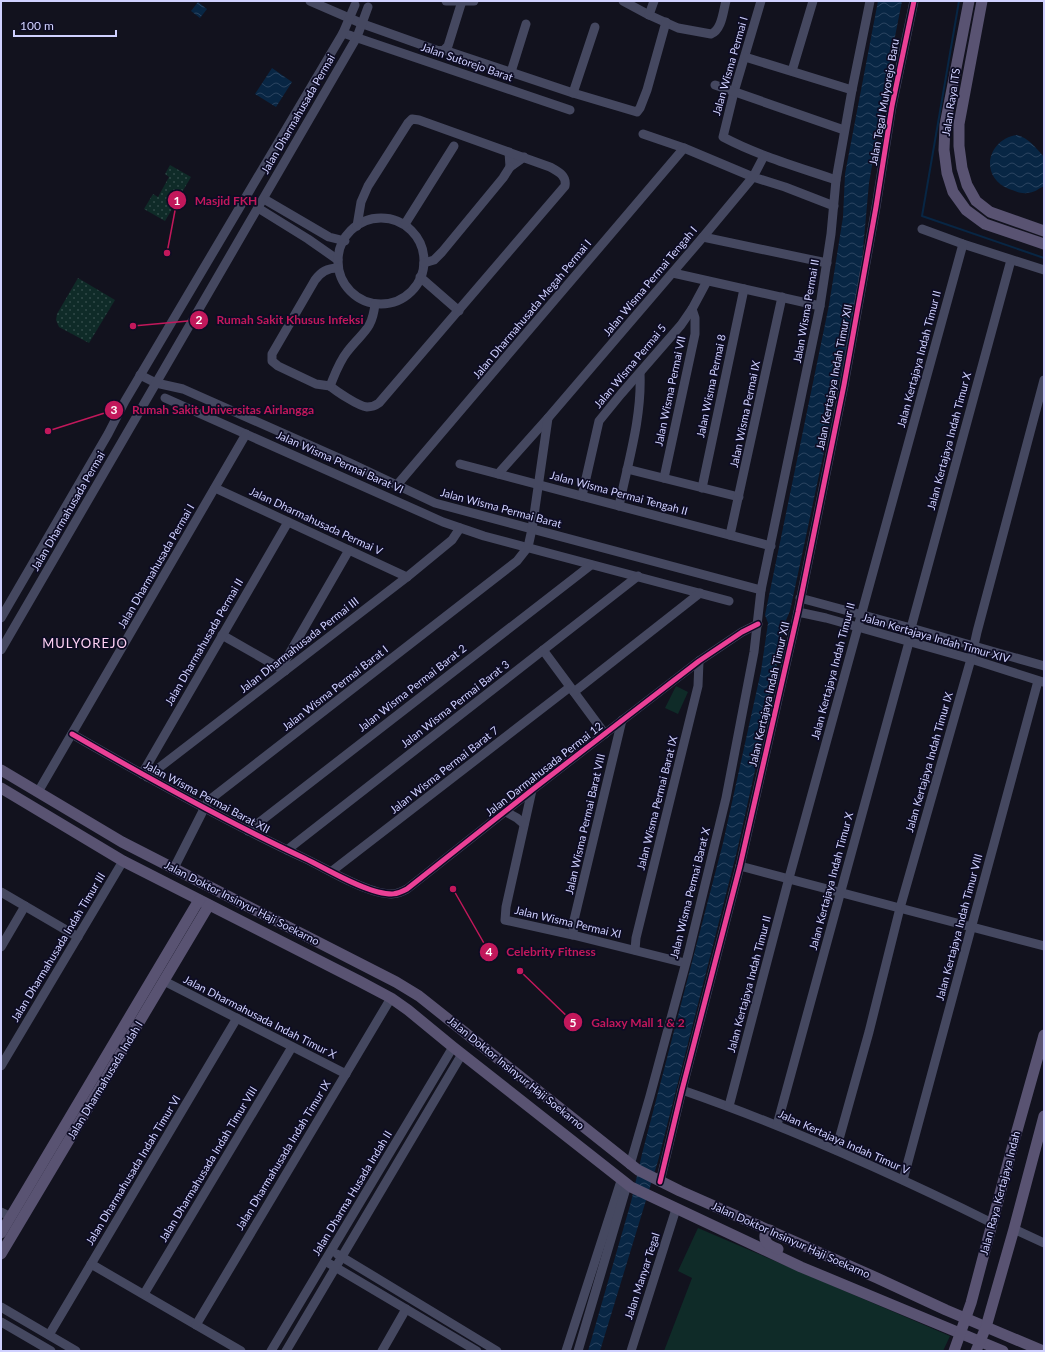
<svg xmlns="http://www.w3.org/2000/svg" width="1045" height="1352" viewBox="0 0 1045 1352" font-family="Lato,sans-serif">
	<style>
		.grass { fill: #0f2b28 }
		.park { fill: url(#park-dots) }
		.water { fill: url(#water-waves) }
		.lines { fill: none; stroke-linecap: round; stroke-linejoin: round }
		.stream { stroke: #082644; stroke-width: 2 }
		.minor { stroke: #454860; stroke-width: 9 }
		.major { stroke: #595372; stroke-width: 11 }
		.cycleway-casing { stroke: #0d0c24; stroke-width: 8 }
		.cycleway { stroke: #ea4096; stroke-width: 5 }
		.labels { text-anchor: middle; stroke-width: 3.5; stroke-linejoin: round; paint-order: stroke }
		.street-label { font-size: 11px; fill: #d0d1ff; stroke: #0d0c24 }
		.quarter-label { font-size: 13px; letter-spacing: 1px; fill: #ffd2f5; stroke: #0d0c24 }
		.leader { fill: none; stroke: #c2185b; stroke-width: 1.5 }
		.callout-dot { fill: #c2185b; stroke: #0d0c24; stroke-width: 1.5 }
		.mark-label { font-size: 12px; text-anchor: middle; font-weight: bold; fill: #fff }
		.callout-label { font-size: 12px; text-anchor: middle; font-weight: bold; fill: #c2185b; stroke: #0d0c24; stroke-width: 3.5; stroke-linejoin: round; paint-order: stroke }
	</style>
	<defs>
		<pattern id="park-dots" width="8" height="8" patternUnits="userSpaceOnUse"><rect width="8" height="8" fill="#0f2b28"/><path d="M2 2h.1M6 6h.1" fill="none" stroke="#314948" stroke-width="1.8" stroke-linecap="round"/></pattern>
		<pattern id="water-waves" width="16" height="10" patternUnits="userSpaceOnUse"><rect width="16" height="10" fill="#082644"/><path d="M0 5q4-4 8 0t8 0" fill="none" stroke="#2b4460"/></pattern>
	</defs>
	<rect width="100%" height="100%" fill="#12121e"/>
	<g class="grass">
		<path d="M 676,686 L 688,692 L 678,714 L 665,708 Z"/>
		<path d="M 698,1228 L 950,1336 L 943,1351 L 664,1351 L 692,1278 L 678,1271 Z"/>
	</g>
	<g class="park">
		<path d="M 170,165 L 191,177 L 165,221 L 144,209 L 153,194 L 158,197 L 169,177 L 165,174 Z"/>
		<path d="M 78,278 L 115,300 L 89,343 L 59,327 L 56,320 L 57,314 Z"/>
	</g>
	<g class="water">
		<path d="M 878,1 L 902,1 L 890,62 L 869,183 L 860,283 L 790,611 L 784,625 L 769,708 L 737,851 L 658,1161 L 600,1351 L 588,1351 L 631,1202 L 642,1154 L 723,843 L 761,671 L 768,623 L 765,615 L 829,305 L 843,217 L 845,174 Z"/>
		<path d="M 198,2 L 207,9 L 200,18 L 191,11 Z"/>
		<path d="M 272,68 L 292,82 L 276,107 L 255,94 Z"/>
		<path d="M 1017,135 C 1029,138 1036,148 1044,157 L 1044,186 C 1038,189 1034,193 1027,193 C 1021,194 1015,191 1009,189 C 978,176 988,139 1017,135 Z"/>
	</g>
	<g class="lines">
		<path class="stream" d="M 959,1 L 922,216 L 1044,258"/>
		<g class="minor">
			<path d="M 310,1 L 363,24 L 439,51 L 444,50 L 448,46 L 462,1"/>
			<path d="M 446,1 L 474,1"/>
			<path d="M 623,1 L 649,15 L 678,28 L 711,34 C 722,30 723,11 726,1"/>
			<path d="M 761,1 L 734,92 L 723,137 C 759,156 798,167 836,180"/>
			<path d="M 649,15 L 654,1"/>
			<path d="M 343,33 L 570,110"/>
			<path d="M 444,50 L 573,93 L 637,112 L 640,108 L 647,90 L 666,22"/>
			<path d="M 745,57 L 852,90"/>
			<path d="M 792,71 L 813,1"/>
			<path d="M 511,72 L 526,24"/>
			<path d="M 715,85 L 844,130"/>
			<path d="M 573,93 L 595,27"/>
			<path d="M 643,134 L 684,148 L 753,177 L 785,187 L 834,206"/>
			<path d="M 509,152 L 510,167 L 524,157"/>
			<path d="M 264,199 L 329,237 L 345,241"/>
			<path d="M 258,208 L 308,239 L 338,260"/>
			<circle cx="381" cy="261" r="43"/>
			<path d="M 405,224 L 454,146"/>
			<path d="M 922,229 L 963,244 L 1044,270"/>
			<path d="M 703,237 L 827,263"/>
			<path d="M 424,263 L 434,260 L 442,252 L 503,178 L 510,167"/>
			<path d="M 673,273 L 820,306"/>
			<path d="M 420,277 L 459,311"/>
			<path d="M 140,375 L 156,383 L 183,389 L 348,462 L 435,503 L 761,590"/>
			<path d="M 330,386 C 336,391 358,406 367,407 C 372,407 375,406 379,403 L 565,186 C 567,175 557,171 550,167 L 419,120 L 412,119 L 408,123 L 368,186 L 361,202 L 357,226"/>
			<path d="M 330,386 L 316,384 L 278,366 L 272,361 L 272,354 L 315,280 C 321,272 327,268 338,268"/>
			<path d="M 330,386 C 335,374 339,362 347,352 C 362,332 372,331 375,304"/>
			<path d="M 165,398 L 443,522 L 484,536 L 729,601"/>
			<path d="M 460,464 L 771,546"/>
			<path d="M 627,469 L 739,497"/>
			<path d="M 498,474 L 548,418 L 703,237 L 753,177 L 764,156"/>
			<path d="M 664,478 L 695,334 L 695,318 L 692,309"/>
			<path d="M 397,485 L 684,148"/>
			<path d="M 215,488 L 407,577"/>
			<path d="M 702,488 L 744,289"/>
			<path d="M 582,496 L 599,421 L 621,394 L 681,325 L 692,309 L 707,281"/>
			<path d="M 619,506 C 628,462 642,418 640,373"/>
			<path d="M 730,535 L 782,297"/>
			<path d="M 800,598 L 911,628 L 1044,666"/>
			<path d="M 798,612 L 826,618 L 971,659 L 1043,682"/>
			<path d="M 1,618 L 108,434 L 125,401 L 343,33 L 355,5"/>
			<path d="M 911,628 L 1011,260"/>
			<path d="M 222,635 L 285,671"/>
			<path d="M 1,650 L 357,37 L 368,7"/>
			<path d="M 543,650 L 605,734"/>
			<path d="M 281,668 L 349,550"/>
			<path d="M 574,692 L 700,593"/>
			<path d="M 72,734 C 148,778 225,821 304,858 C 327,869 354,886 378,892 C 391,895 396,895 407,889 L 532,790 L 699,661 L 742,632 L 758,624"/>
			<path d="M 142,774 L 288,522"/>
			<path d="M 147,777 L 407,577 L 452,540 L 460,528"/>
			<path d="M 532,790 L 506,907 L 505,920 L 573,935 L 685,963"/>
			<path d="M 38,792 L 246,434"/>
			<path d="M 506,812 L 517,818 L 524,824"/>
			<path d="M 248,831 L 591,565"/>
			<path d="M 287,850 L 638,576"/>
			<path d="M 740,866 C 842,892 943,919 1044,946"/>
			<path d="M 174,868 L 208,801 L 517,561 L 528,547 L 532,529 L 548,418"/>
			<path d="M 332,871 L 570,687"/>
			<path d="M 1,892 L 78,937"/>
			<path d="M 573,935 L 574,920 L 622,720"/>
			<path d="M 1,947 L 25,906"/>
			<path d="M 635,950 L 636,938 L 698,686 L 699,661"/>
			<path d="M 164,981 L 346,1074"/>
			<path d="M 1,1066 L 123,861"/>
			<path d="M 682,1090 C 789,1127 891,1173 992,1223"/>
			<path d="M 729,1106 L 789,878 L 963,244"/>
			<path d="M 777,1125 L 909,642"/>
			<path d="M 836,1150 L 869,1032 L 900,908 L 971,659 L 977,632 L 1044,380"/>
			<path d="M 630,1165 L 650,1096 L 688,955 L 726,798 L 754,652 L 761,590 L 820,306 L 831,234 L 836,180 L 852,90 L 870,1"/>
			<path d="M 903,1180 L 1038,681"/>
			<path d="M 660,1182 L 682,1090 L 740,866 L 798,612 L 844,385 L 876,207 L 892,106 L 914,1"/>
			<path d="M 1,1212 L 11,1217"/>
			<path d="M 1014,1229 L 1044,1243"/>
			<path d="M 337,1254 L 497,1351"/>
			<path d="M 325,1261 L 477,1351"/>
			<path d="M 91,1264 L 241,1351"/>
			<path d="M 144,1294 L 292,1047"/>
			<path d="M 1,1307 L 76,1351"/>
			<path d="M 1,1322 L 51,1351"/>
			<path d="M 196,1325 L 391,998"/>
			<path d="M 49,1335 L 237,1018"/>
			<path d="M 271,1351 L 453,1047"/>
			<path d="M 286,1351 L 462,1054"/>
			<path d="M 382,1351 L 406,1309"/>
			<path d="M 566,1351 L 621,1181"/>
			<path d="M 578,1351 L 627,1185"/>
			<path d="M 631,1351 L 676,1209"/>
		</g>
		<g class="major">
			<path d="M 969,1 L 945,125 L 944,150 L 947,173 L 953,192 L 966,210 L 985,224 L 1044,244"/>
			<path d="M 982,1 L 959,124 L 959,146 L 962,168 L 967,185 L 976,201 L 990,212 L 1044,231"/>
			<path d="M 1,770 L 122,842 L 396,982 L 419,996 L 638,1170 L 680,1191 L 877,1278 L 946,1310 L 1043,1351"/>
			<path d="M 1,788 L 123,861 L 359,981 L 391,998 L 408,1010 L 453,1047 L 631,1187 L 801,1267 L 1003,1351"/>
			<path d="M 770,1230 L 765,1235 C 764,1244 771,1246 778,1249"/>
			<path d="M 1,1233 L 199,900"/>
			<path d="M 1,1254 L 209,905"/>
			<path d="M 954,1351 L 971,1303 L 1011,1152 L 1044,1035"/>
			<path d="M 976,1351 L 986,1327 L 1014,1229 L 1044,1116"/>
		</g>
		<defs>
			<g id="cycleway">
				<path d="M 72,734 C 148,778 225,821 304,858 C 327,869 354,886 378,892 C 391,895 396,895 407,889 L 532,790 L 699,661 L 742,632 L 758,624"/>
				<path d="M 660,1182 L 682,1090 L 740,866 L 798,612 L 844,385 L 876,207 L 892,106 L 914,1"/>
			</g>
		</defs>
		<use href="#cycleway" class="cycleway-casing"/>
		<use href="#cycleway" class="cycleway"/>
	</g>
	<g class="labels">
		<g class="street-label">
			<text transform="translate(467 62) rotate(19)" y="4">Jalan Sutorejo Barat</text>
			<text transform="translate(730 66) rotate(-74)" y="4">Jalan Wisma Permai I</text>
			<text transform="translate(884 102) rotate(-80)" y="4">Jalan Tegal Mulyorejo Baru</text>
			<text transform="translate(951 102) rotate(-81)" y="4">Jalan Raya ITS</text>
			<text transform="translate(298 114) rotate(-60)" y="4">Jalan Dharmahusada Permai</text>
			<text transform="translate(650 281) rotate(-50)" y="4">Jalan Wisma Permai Tengah I</text>
			<text transform="translate(532 309) rotate(-50)" y="4">Jalan Dharmahusada Megah Permai I</text>
			<text transform="translate(806 311) rotate(-80)" y="4">Jalan Wisma Permai II</text>
			<text transform="translate(919 359) rotate(-75)" y="4">Jalan Kertajaya Indah Timur II</text>
			<text transform="translate(630 366) rotate(-50)" y="4">Jalan Wisma Permai 5</text>
			<text transform="translate(834 377) rotate(-79)" y="4">Jalan Kertajaya Indah Timur XII</text>
			<text transform="translate(711 386) rotate(-78)" y="4">Jalan Wisma Permai 8</text>
			<text transform="translate(670 391) rotate(-78)" y="4">Jalan Wisma Permai VII</text>
			<text transform="translate(745 414) rotate(-78)" y="4">Jalan Wisma Permai IX</text>
			<text transform="translate(949 441) rotate(-75)" y="4">Jalan Kertajaya Indah Timur X</text>
			<text transform="translate(340 462) rotate(24)" y="4">Jalan Wisma Permai Barat VI</text>
			<text transform="translate(619 493) rotate(15)" y="4">Jalan Wisma Permai Tengah II</text>
			<text transform="translate(501 508) rotate(15)" y="4">Jalan Wisma Permai Barat</text>
			<text transform="translate(68 511) rotate(-60)" y="4">Jalan Dharmahusada Permai</text>
			<text transform="translate(316 521) rotate(25)" y="4">Jalan Dharmahusada Permai V</text>
			<text transform="translate(156 566) rotate(-60)" y="4">Jalan Dharmahusada Permai I</text>
			<text transform="translate(936 638) rotate(16)" y="4">Jalan Kertajaya Indah Timur XIV</text>
			<text transform="translate(204 642) rotate(-60)" y="4">Jalan Dharmahusada Permai II</text>
			<text transform="translate(299 645) rotate(-38)" y="4">Jalan Dharmahusada Permai III</text>
			<text transform="translate(833 671) rotate(-75)" y="4">Jalan Kertajaya Indah Timur II</text>
			<text transform="translate(335 688) rotate(-38)" y="4">Jalan Wisma Permai Barat I</text>
			<text transform="translate(412 688) rotate(-38)" y="4">Jalan Wisma Permai Barat 2</text>
			<text transform="translate(769 694) rotate(-77)" y="4">Jalan Kertajaya Indah Timur XII</text>
			<text transform="translate(455 704) rotate(-38)" y="4">Jalan Wisma Permai Barat 3</text>
			<text transform="translate(929 762) rotate(-74)" y="4">Jalan Kertajaya Indah Timur IX</text>
			<text transform="translate(544 769) rotate(-38)" y="4">Jalan Darmahusada Permai 12</text>
			<text transform="translate(444 770) rotate(-38)" y="4">Jalan Wisma Permai Barat 7</text>
			<text transform="translate(207 797) rotate(28)" y="4">Jalan Wisma Permai Barat XII</text>
			<text transform="translate(657 803) rotate(-76)" y="4">Jalan Wisma Permai Barat IX</text>
			<text transform="translate(585 824) rotate(-77)" y="4">Jalan Wisma Permai Barat VIII</text>
			<text transform="translate(831 881) rotate(-75)" y="4">Jalan Kertajaya Indah Timur X</text>
			<text transform="translate(690 893) rotate(-76)" y="4">Jalan Wisma Permai Barat X</text>
			<text transform="translate(242 903) rotate(27)" y="4">Jalan Doktor Insinyur Haji Soekarno</text>
			<text transform="translate(568 922) rotate(13)" y="4">Jalan Wisma Permai XI</text>
			<text transform="translate(959 927) rotate(-75)" y="4">Jalan Kertajaya Indah Timur VIII</text>
			<text transform="translate(58 947) rotate(-59)" y="4">Jalan Dharmahusada Indah Timur III</text>
			<text transform="translate(749 984) rotate(-75)" y="4">Jalan Kertajaya Indah Timur II</text>
			<text transform="translate(260 1017) rotate(27)" y="4">Jalan Dharmahusada Indah Timur X</text>
			<text transform="translate(516 1073) rotate(39)" y="4">Jalan Doktor Insinyur Haji Soekarno</text>
			<text transform="translate(105 1080) rotate(-59)" y="4">Jalan Dharmahusada Indah I</text>
			<text transform="translate(844 1142) rotate(24)" y="4">Jalan Kertajaya Indah Timur V</text>
			<text transform="translate(283 1155) rotate(-59)" y="4">Jalan Dharmahusada Indah Timur IX</text>
			<text transform="translate(208 1164) rotate(-59)" y="4">Jalan Dharmahusada Indah Timur VIII</text>
			<text transform="translate(133 1170) rotate(-59)" y="4">Jalan Dharmahusada Indah Timur VI</text>
			<text transform="translate(352 1193) rotate(-59)" y="4">Jalan Dharma Husada Indah II</text>
			<text transform="translate(1000 1193) rotate(-75)" y="4">Jalan Raya Kertajaya Indah</text>
			<text transform="translate(791 1240) rotate(24)" y="4">Jalan Doktor Insinyur Haji Soekarno</text>
			<text transform="translate(642 1276) rotate(-72)" y="4">Jalan Manyar Tegal</text>
		</g>
		<g class="quarter-label">
			<text x="85" y="648">MULYOREJO</text>
		</g>
	</g>
	<path class="leader" d="M167 253L177 200M133 326L199 320M48 431L114 410M453 889L489 952M520 971L573 1022"/>
	<g class="callout-dot">
		<circle cx="167" cy="253" r="4"/>
		<circle cx="133" cy="326" r="4"/>
		<circle cx="48" cy="431" r="4"/>
		<circle cx="453" cy="889" r="4"/>
		<circle cx="520" cy="971" r="4"/>
		<circle cx="177" cy="200" r="10"/>
		<circle cx="199" cy="320" r="10"/>
		<circle cx="114" cy="410" r="10"/>
		<circle cx="489" cy="952" r="10"/>
		<circle cx="573" cy="1022" r="10"/>
	</g>
	<g class="mark-label">
		<text x="177" y="205">1</text>
		<text x="199" y="324">2</text>
		<text x="114" y="414">3</text>
		<text x="489" y="956">4</text>
		<text x="573" y="1027">5</text>
	</g>
	<g class="callout-label">
		<text x="226" y="205">Masjid FKH</text>
		<text x="290" y="324">Rumah Sakit Khusus Infeksi</text>
		<text x="223" y="414">Rumah Sakit Universitas Airlangga</text>
		<text x="551" y="956">Celebrity Fitness</text>
		<text x="638" y="1027">Galaxy Mall 1 &amp; 2</text>
	</g>
	<rect width="1045" height="1352" fill="none" stroke="#d0d1ff" stroke-width="4"/>
	<path d="M14 30v6h102v-6" fill="none" stroke="#d0d1ff" stroke-width="2"/>
	<text x="20" y="30" font-size="12" fill="#d0d1ff" stroke="#0d0c24" stroke-width="3" paint-order="stroke">100 m</text>
</svg>
